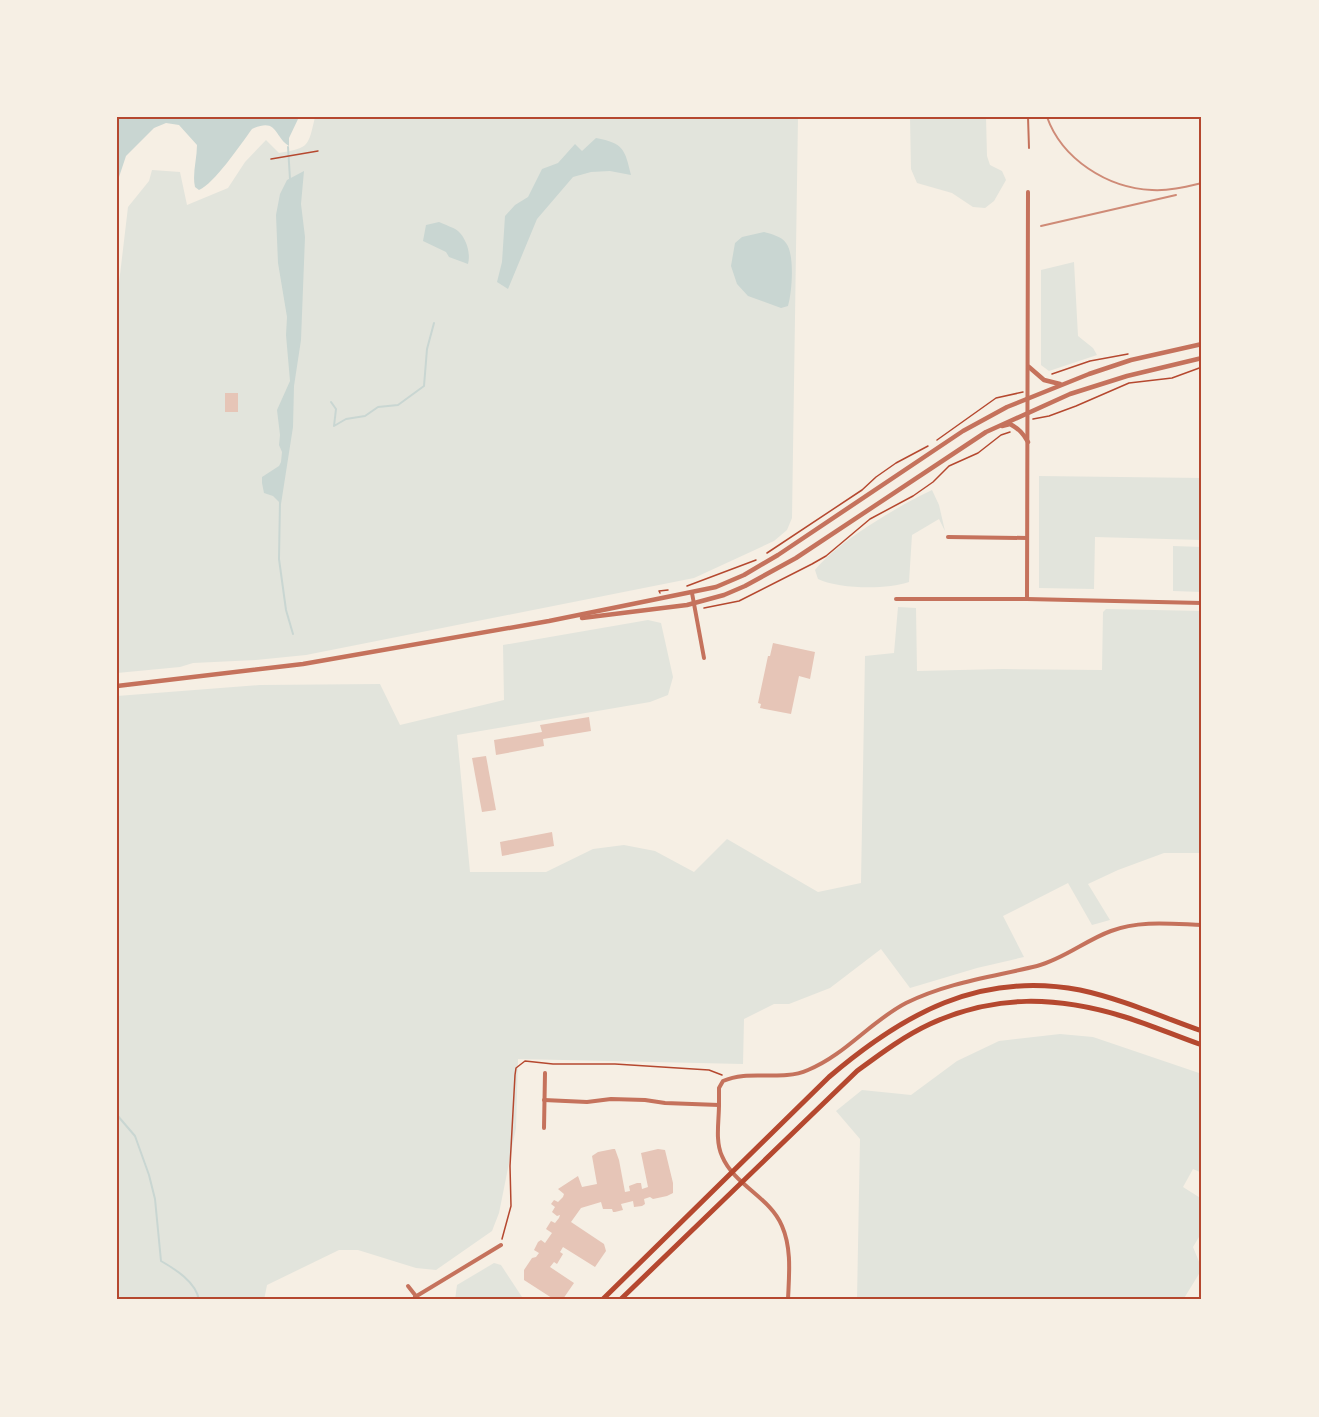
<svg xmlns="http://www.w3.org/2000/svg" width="1319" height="1417" viewBox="0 0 1319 1417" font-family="'Exo 2',sans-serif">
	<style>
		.green { fill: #e2e4dc }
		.water { fill: #c9d6d2 }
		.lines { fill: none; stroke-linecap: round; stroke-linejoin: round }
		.stream { stroke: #c9d6d2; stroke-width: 2 }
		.building { fill: #e6c5b7 }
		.path { stroke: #b5482f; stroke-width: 1.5 }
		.service { stroke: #c5725c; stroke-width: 2 }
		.minor { stroke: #c5725c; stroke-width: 4 }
		.tertiary { stroke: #c5725c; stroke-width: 4.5 }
		.secondary { stroke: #b5482f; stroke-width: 5 }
		.rail { stroke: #cf8b77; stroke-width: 2 }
		.neatline { fill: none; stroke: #b5482f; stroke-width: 2 }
	</style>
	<rect width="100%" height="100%" fill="#f6efe4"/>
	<g class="green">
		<path d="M 315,117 L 798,117 L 792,518 L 787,530 L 774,541 L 694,578 L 306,655 L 256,660 L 193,663 L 180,667 L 117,673 L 117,300 L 128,207 L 149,181 L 152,170 L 180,172 L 187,205 L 228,188 L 245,162 L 266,140 L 279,153 C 310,148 308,146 315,117 Z"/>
		<path d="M 910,117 L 986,117 L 987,156 L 990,165 L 1002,171 L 1006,180 L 994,201 L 985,208 L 973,207 L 952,193 L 917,183 L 911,169 Z"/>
		<path d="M 1074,262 L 1078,336 L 1093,348 L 1097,355 L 1049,371 L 1041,365 L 1041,270 Z"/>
		<path d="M 1039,476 L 1202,478 L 1202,540 L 1095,537 L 1094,589 L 1039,588 Z"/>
		<path d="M 932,490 L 939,505 L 945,531 L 939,519 L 912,535 L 909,582 C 886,590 839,589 818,579 L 815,570 C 837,542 900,505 932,490 Z"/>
		<path d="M 1173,546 L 1202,547 L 1202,592 L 1173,591 Z"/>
		<path d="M 898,607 L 916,608 L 917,671 L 1003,669 L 1102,670 L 1103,612 L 1106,609 L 1202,611 L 1202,853 L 1164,853 L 1118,870 L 1088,884 L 1110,920 L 1092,925 L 1068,883 L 1003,916 L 1024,957 L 977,968 L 910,988 L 881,949 L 830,988 L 789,1004 L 774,1004 L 744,1019 L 743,1064 L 518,1059 L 516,1128 L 499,1213 L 492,1231 L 436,1270 L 416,1268 L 358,1250 L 339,1250 L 267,1285 L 264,1300 L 117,1300 L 117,696 L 260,685 L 380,684 L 400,725 L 504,700 L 503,645 L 648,620 L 661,623 L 673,677 L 668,695 L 650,702 L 457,735 L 470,872 L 546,872 L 593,849 L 624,845 L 655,851 L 694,872 L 727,839 L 818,892 L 861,883 L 865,656 L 894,653 Z"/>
		<path d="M 1060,1034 L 1093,1037 L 1202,1074 L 1202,1173 L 1193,1169 L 1183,1187 L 1202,1199 L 1202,1232 L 1193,1247 L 1202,1269 L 1183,1300 L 857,1300 L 860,1139 L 836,1111 L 862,1090 L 911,1095 L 957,1061 L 999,1041 Z"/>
		<path d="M 494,1263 L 501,1265 L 524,1300 L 455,1300 L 457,1285 Z"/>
	</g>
	<g class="water">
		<path d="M 117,117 L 299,117 L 289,138 L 289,146 C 274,137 278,117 252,129 C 241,144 214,184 199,190 L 195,187 C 192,174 197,159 197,145 L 179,125 L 166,123 L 154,128 L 126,156 L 119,177 L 117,210 Z"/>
		<path d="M 596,138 C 624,143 625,150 631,175 L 610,171 L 591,172 L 573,177 L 537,219 L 508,289 L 497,282 L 502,262 L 505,216 L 515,205 L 528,197 L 542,169 L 558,163 L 575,144 L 582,151 Z"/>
		<path d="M 304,171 L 301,204 L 305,237 L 301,340 L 294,386 L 293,427 L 281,504 L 273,496 L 264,493 L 262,483 L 262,477 L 279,466 L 281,462 L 282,452 L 279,445 L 280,435 L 277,410 L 290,381 L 286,335 L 287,317 L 278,263 L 276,215 L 280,194 L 287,180 Z"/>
		<path d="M 439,222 C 445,225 453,227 458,231 C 466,238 471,253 468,264 L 449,257 L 446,252 L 423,241 L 426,225 Z"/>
		<path d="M 764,232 C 771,234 781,236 786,243 C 795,254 792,293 788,306 L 781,308 L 748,296 L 737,284 L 731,266 L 735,243 L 742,237 Z"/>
	</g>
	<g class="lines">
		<g class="stream">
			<path d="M 288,147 L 290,179"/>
			<path d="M 331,402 L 336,409 L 334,426 L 346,419 L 365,416 L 378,407 L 398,405 L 424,386 L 427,349 L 434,323"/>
			<path d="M 280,501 L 279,559 L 286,610 L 293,634"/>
			<path d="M 117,1115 L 135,1136 L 149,1175 L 155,1199 L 161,1261 C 175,1269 196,1282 199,1300"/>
		</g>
	</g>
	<g class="building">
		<rect x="225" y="393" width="13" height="19"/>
		<path d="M 773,643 L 815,652 L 810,679 L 799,676 L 791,714 L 760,708 L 761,704 L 758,703 L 768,656 L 770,656 Z"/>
		<path d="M 589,717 L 591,731 L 543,739 L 544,746 L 496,755 L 494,740 L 542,732 L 540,725 Z"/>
		<path d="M 486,756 L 496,810 L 482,812 L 472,758 Z"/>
		<path d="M 552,832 L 554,846 L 502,856 L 500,842 Z"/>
		<path d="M 613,1149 L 615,1149 L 619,1160 L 625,1192 L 630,1191 L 629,1186 L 637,1183 L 641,1183 L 642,1189 L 648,1187 L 641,1153 L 658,1149 L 665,1150 L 673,1183 L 673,1193 L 667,1196 L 653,1199 L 650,1197 L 644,1199 L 645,1204 L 642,1206 L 634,1207 L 633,1201 L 621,1204 L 623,1210 L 615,1212 L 613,1212 L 612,1209 L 603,1209 L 601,1202 L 581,1208 L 571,1222 L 604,1244 L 606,1251 L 595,1267 L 563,1247 L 560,1252 L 563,1254 L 557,1264 L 554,1262 L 550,1267 L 574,1283 L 563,1299 L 555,1300 L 524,1280 L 524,1270 L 532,1258 L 536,1257 L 539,1253 L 534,1250 L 538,1242 L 541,1240 L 545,1243 L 552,1233 L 546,1229 L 551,1221 L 555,1223 L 559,1218 L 560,1215 L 557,1216 L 552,1212 L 555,1207 L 551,1204 L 554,1200 L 558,1202 L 563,1197 L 564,1194 L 558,1189 L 578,1176 L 582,1187 L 597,1184 L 592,1156 L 598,1152 Z"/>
	</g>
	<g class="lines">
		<g class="path">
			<path d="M 271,159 L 318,151"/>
			<path d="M 1052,374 L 1090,361 L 1128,354"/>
			<path d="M 1033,419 L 1049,416 L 1076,406 L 1129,383 L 1172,378 L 1202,367"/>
			<path d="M 937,440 L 996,398 L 1023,392"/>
			<path d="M 767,553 L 862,490 L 876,477 L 896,463 L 928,446"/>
			<path d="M 687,586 L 756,560"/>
			<path d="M 660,593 L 659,591 L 668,590"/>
			<path d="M 704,608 L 739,601 L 812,564 L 826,556 L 870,519 L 913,496 L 933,482 L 949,466 L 978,453 L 1001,435 L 1010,432"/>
			<path d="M 502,1239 L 511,1206 L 510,1166 L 515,1075 L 516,1068 L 525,1061 L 553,1064 L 615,1064 L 709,1070 L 722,1075"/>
		</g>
		<path class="service" d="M 1028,117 L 1029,148"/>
		<g class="minor">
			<path d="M 948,537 L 1027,538"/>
			<path d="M 692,593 L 704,658"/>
			<path d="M 896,599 L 1027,599 L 1202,603"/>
			<path d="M 1027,599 L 1028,192"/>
			<path d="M 544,1100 L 587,1102 L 611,1099 L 645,1100 L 665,1103 L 719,1105 L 719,1088 L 723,1081 C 749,1069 781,1082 808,1070 C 845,1055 871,1021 906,1003 C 949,982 992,977 1037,966 C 1064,959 1086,940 1111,931 C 1140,920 1172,924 1202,925"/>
			<path d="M 719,1105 C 719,1121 715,1141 722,1156 C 734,1185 770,1197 782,1226 C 792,1249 789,1275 788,1300"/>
			<path d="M 544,1128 L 545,1073"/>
			<path d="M 408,1286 L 419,1300"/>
			<path d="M 415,1297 L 501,1245"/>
		</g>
		<g class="tertiary">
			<path d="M 1029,367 L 1044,380 L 1060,384"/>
			<path d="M 1002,426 L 1010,424 C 1019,429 1023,433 1028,442"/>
			<path d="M 582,618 L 687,605 L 724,595 L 745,586 L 796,558 L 986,432 L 1070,394 L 1127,376 L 1202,358"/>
			<path d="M 117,686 L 303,664 L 549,621 L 716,587 L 744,575 L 778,555 L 963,431 L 1007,407 L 1089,374 L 1131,360 L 1202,344"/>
		</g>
		<g class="secondary">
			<path d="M 602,1300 L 829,1077 C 903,1014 979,971 1080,990 C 1122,999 1162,1017 1202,1031"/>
			<path d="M 620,1300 L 857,1071 C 880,1054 904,1036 930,1024 C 995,994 1057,996 1125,1017 C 1151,1025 1176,1036 1202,1045"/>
		</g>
		<g class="rail">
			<path d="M 1047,117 C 1062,159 1107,188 1152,190 C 1169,191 1185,187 1202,183"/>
			<path d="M 1041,226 L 1176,195"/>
		</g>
	</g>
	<rect width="1319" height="1417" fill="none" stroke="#f6efe4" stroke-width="237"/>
	<rect x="118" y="118" width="1082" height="1180" class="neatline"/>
</svg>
